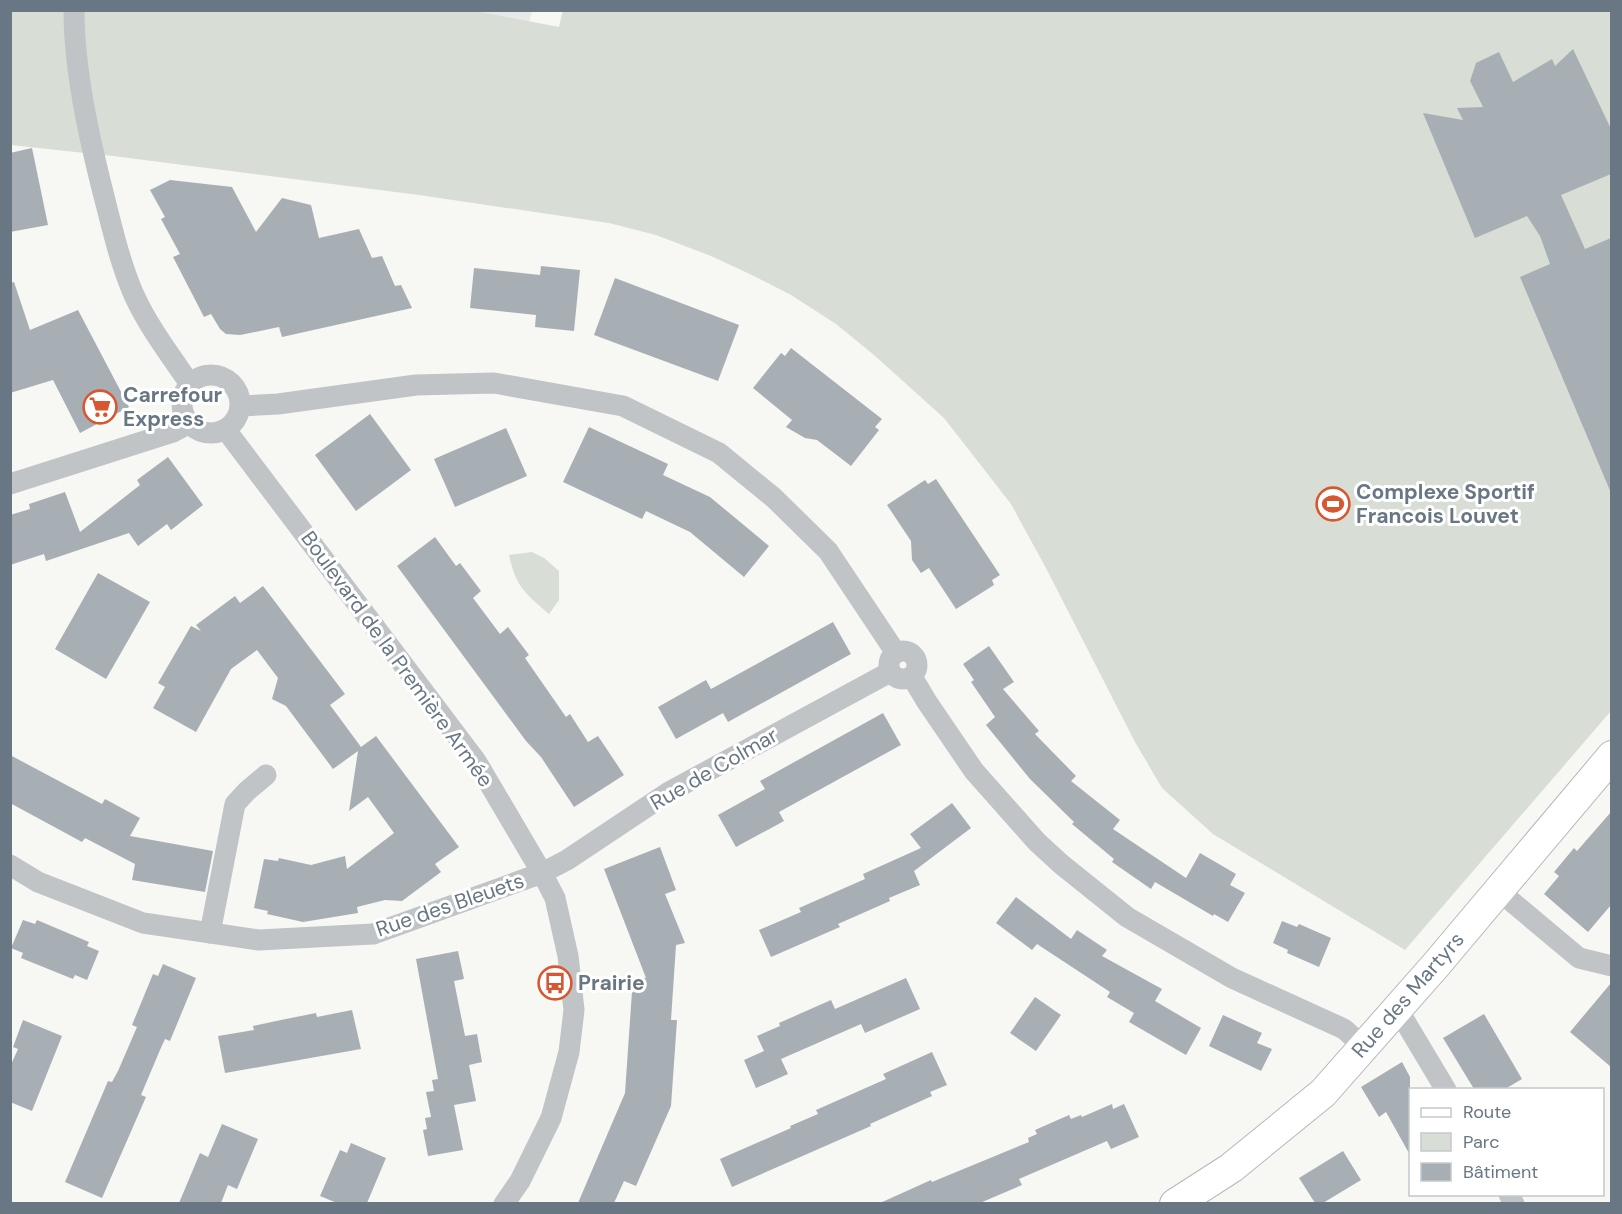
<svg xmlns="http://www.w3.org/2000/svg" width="1622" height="1214" viewBox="0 0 1622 1214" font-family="'DM Sans',sans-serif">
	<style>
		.built { fill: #e7e8e7 }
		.green { fill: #d8ddd5 }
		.building { fill: #a8afb4 }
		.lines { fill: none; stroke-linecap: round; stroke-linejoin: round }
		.secondary-casing { stroke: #b3b8bc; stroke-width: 32 }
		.street { stroke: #c0c4c7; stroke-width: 21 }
		.secondary { stroke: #fff; stroke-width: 30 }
		.labels { text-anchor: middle; stroke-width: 6; stroke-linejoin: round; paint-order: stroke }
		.poi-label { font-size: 21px; font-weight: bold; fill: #687783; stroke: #fff; text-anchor: start }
		.street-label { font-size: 21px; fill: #687783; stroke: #fff }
	</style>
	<rect width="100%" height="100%" fill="#f7f7f4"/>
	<path class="built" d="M 470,11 L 532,11 L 529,23 Z"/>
	<g class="green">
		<path d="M 470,10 L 559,27 L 563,10 L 1611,11 L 1611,711 L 1405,950 L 1213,834 L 1162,788 L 1135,742 L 1047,570 L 1011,504 L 944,418 L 874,355 L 836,324 L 791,295 L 754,276 L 711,256 L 656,235 L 609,223 L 419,195 L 113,156 L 11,145 L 11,11 Z"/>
		<path d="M 532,552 L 544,558 L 559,571 L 559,600 L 549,614 C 525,593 516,587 509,555 Z"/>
	</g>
	<g class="building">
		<path d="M 1573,49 L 1611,129 L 1611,174 L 1561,195 L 1585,249 L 1611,238 L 1611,493 L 1520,277 L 1550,264 L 1540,236 L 1527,216 L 1475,238 L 1423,113 L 1463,120 L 1457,108 L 1483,107 L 1470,81 L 1476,63 L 1499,52 L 1513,82 L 1552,59 L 1555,66 Z"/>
		<path d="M 32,148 L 48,225 L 10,232 L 10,153 Z"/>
		<path d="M 170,180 L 232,187 L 256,232 L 282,198 L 311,205 L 319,238 L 359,229 L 372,258 L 382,256 L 395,286 L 401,285 L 412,308 L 282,337 L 279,327 L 240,335 L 226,334 L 220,329 L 211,314 L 204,317 L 173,257 L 180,254 L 161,219 L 165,217 L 150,190 Z"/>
		<path d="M 541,266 L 580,270 L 574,331 L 535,327 L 536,315 L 470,308 L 474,268 L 540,275 Z"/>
		<path d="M 615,278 L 739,325 L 718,381 L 594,335 Z"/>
		<path d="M 14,282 L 30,330 L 78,310 L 129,407 L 80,433 L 53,380 L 10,393 L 10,283 Z"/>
		<path d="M 791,348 L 882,419 L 875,427 L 879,430 L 851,466 L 817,440 L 805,438 L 786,427 L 792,420 L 753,388 L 781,353 L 785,356 Z"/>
		<path d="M 370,414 L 411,470 L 356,511 L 315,455 Z"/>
		<path d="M 589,427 L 668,464 L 663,475 L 710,497 L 769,546 L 744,577 L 690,532 L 646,511 L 642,519 L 563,482 Z"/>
		<path d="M 506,428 L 527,476 L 455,507 L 434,459 Z"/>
		<path d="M 168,457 L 203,505 L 171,530 L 167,524 L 138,546 L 129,533 L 46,561 L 44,554 L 10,565 L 10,515 L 30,509 L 29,504 L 65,492 L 80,532 L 140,485 L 137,480 Z"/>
		<path d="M 936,479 L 1000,575 L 992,580 L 994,585 L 956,609 L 929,568 L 921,573 L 912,560 L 911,541 L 887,505 L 925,480 L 928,484 Z"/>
		<path d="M 435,537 L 456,566 L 460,563 L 481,591 L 473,598 L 500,634 L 508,627 L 529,655 L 525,658 L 566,717 L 570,714 L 588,742 L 598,736 L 624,775 L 574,807 L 541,757 L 526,741 L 397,566 Z"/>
		<path d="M 98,573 L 150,602 L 106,679 L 55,649 Z"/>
		<path d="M 263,586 L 345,694 L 330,705 L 361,747 L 376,736 L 459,847 L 435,864 L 441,872 L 402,901 L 385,900 L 357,907 L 358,913 L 303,922 L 267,914 L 268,911 L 254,908 L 264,859 L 278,861 L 279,858 L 311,865 L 345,856 L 347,869 L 394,833 L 368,797 L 349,811 L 358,751 L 333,769 L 286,706 L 272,699 L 278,678 L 257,650 L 231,669 L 196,732 L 153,708 L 165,687 L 158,683 L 191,626 L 201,631 L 196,625 L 235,596 L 240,603 Z"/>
		<path d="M 833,622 L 851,654 L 728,722 L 723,713 L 676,739 L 658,707 L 706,680 L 711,689 Z"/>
		<path d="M 989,646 L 1014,682 L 1003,689 L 1039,731 L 1035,734 L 1076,776 L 1071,781 L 1120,820 L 1113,829 L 1186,878 L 1200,853 L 1236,874 L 1230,885 L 1245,893 L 1228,922 L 1214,914 L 1213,916 L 1155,882 L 1151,889 L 1112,862 L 1114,859 L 1072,824 L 1074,822 L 1030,779 L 986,725 L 995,717 L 971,682 L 974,680 L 963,664 Z"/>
		<path d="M 883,713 L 901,745 L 779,812 L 784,821 L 736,847 L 718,815 L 765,789 L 760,781 Z"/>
		<path d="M 10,755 L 102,804 L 105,799 L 140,818 L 130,836 L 213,851 L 205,892 L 132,880 L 135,864 L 85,838 L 82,842 L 10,803 Z"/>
		<path d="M 952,803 L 971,828 L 914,871 L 920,885 L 889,898 L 890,901 L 838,924 L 840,927 L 771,957 L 759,930 L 801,912 L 799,908 L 865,879 L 863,874 L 921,848 L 910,834 Z"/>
		<path d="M 1611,812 L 1611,905 L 1588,932 L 1544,894 L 1559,876 L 1554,872 L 1574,848 L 1577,851 Z"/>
		<path d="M 660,847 L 676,890 L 665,894 L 685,943 L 676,945 L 671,1020 L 677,1020 L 671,1106 L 636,1186 L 624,1181 L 614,1203 L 578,1203 L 625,1093 L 633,977 L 646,978 L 604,869 Z"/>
		<path d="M 1016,897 L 1071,939 L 1077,930 L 1107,950 L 1102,956 L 1162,989 L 1155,1001 L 1201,1028 L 1186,1055 L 1129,1022 L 1134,1013 L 1107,997 L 1110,992 L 1037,944 L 1032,950 L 996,923 Z"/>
		<path d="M 23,920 L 35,924 L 37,920 L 89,942 L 87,946 L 99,951 L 87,980 L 75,975 L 73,979 L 21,958 L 23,953 L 11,948 Z"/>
		<path d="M 1282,921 L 1297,927 L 1299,924 L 1331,938 L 1319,967 L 1287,953 L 1288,950 L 1273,943 Z"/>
		<path d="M 458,951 L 464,979 L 454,981 L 465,1036 L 477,1034 L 482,1062 L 469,1065 L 476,1101 L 454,1105 L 463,1150 L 428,1156 L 423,1130 L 427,1129 L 425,1118 L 431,1117 L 426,1092 L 434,1091 L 432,1080 L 438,1079 L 416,959 Z"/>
		<path d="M 163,964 L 196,978 L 170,1041 L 165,1039 L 160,1050 L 141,1095 L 146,1097 L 102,1198 L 65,1182 L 108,1081 L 112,1082 L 118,1071 L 137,1027 L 132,1025 L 153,974 L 158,976 Z"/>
		<path d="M 906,978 L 920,1009 L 865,1033 L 861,1024 L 781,1059 L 788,1074 L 756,1088 L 744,1060 L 764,1051 L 757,1036 L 780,1026 L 779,1023 L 831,1000 L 835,1009 Z"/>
		<path d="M 1611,983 L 1611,1067 L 1570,1032 Z"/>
		<path d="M 1035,997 L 1061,1015 L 1036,1051 L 1010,1033 Z"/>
		<path d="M 352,1010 L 361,1049 L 225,1073 L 218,1036 L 254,1030 L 253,1026 L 281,1020 L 316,1013 L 317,1017 Z"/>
		<path d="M 1484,1014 L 1522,1079 L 1505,1089 L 1474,1089 L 1443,1038 Z"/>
		<path d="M 1223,1015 L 1262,1033 L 1257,1043 L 1272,1049 L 1261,1071 L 1209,1046 Z"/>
		<path d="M 23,1020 L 62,1036 L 32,1111 L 10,1102 L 10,1067 L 18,1049 L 13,1047 Z"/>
		<path d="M 932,1052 L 947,1085 L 930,1092 L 932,1096 L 870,1124 L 871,1126 L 732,1187 L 720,1159 L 791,1128 L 790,1126 L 818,1114 L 816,1110 L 886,1079 L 883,1074 Z"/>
		<path d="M 1402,1062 L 1410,1077 L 1410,1155 L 1386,1112 L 1379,1117 L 1361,1087 Z"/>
		<path d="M 1112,1104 L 1113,1109 L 1124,1104 L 1139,1137 L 1111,1149 L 1107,1141 L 1019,1179 L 1022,1185 L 980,1203 L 880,1203 L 931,1180 L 932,1182 L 1029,1142 L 1028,1138 L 1037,1134 L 1035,1130 L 1069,1115 L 1071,1119 L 1081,1115 L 1082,1117 Z"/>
		<path d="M 222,1124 L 258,1139 L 237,1189 L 228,1185 L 221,1203 L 179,1203 L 200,1153 L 208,1157 Z"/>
		<path d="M 351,1143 L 386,1158 L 367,1203 L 337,1203 L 320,1196 L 340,1150 L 347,1153 Z"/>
		<path d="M 1343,1151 L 1361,1180 L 1323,1203 L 1315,1203 L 1299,1178 Z"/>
	</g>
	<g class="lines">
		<defs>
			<path id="secondary" d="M 1175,1204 L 1231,1168 L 1323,1093 L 1435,966 L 1612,756"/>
		</defs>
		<use href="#secondary" class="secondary-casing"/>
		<g class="street">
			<path d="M 74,10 C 74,74 91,146 107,208 C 114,236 122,268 134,295 C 148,326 170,355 190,384"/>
			<circle cx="211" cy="404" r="29"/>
			<path d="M 241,406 L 278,404 L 416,385 L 494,383 L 623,406 L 719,453 L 774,498 L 828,551 L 896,653"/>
			<path d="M 226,430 L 476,761 L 542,873 L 555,898 L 568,956 L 574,1010 L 569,1052 L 551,1118 L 520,1181 L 504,1204"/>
			<path d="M 10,484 L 173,432 L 188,424"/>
			<circle cx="903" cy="665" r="14"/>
			<path d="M 912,677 L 927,702 L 974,771 L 1037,842 L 1061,864 L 1127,917 L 1232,978 L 1344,1029 L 1363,1046"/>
			<path d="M 10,865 L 38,882 L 143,923 L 259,940 L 373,934 L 542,873 L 567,860 L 669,792 L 890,672"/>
			<path d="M 1499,891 L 1579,958 L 1612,966"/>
			<path d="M 210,933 L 235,804 L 247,791 L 266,775"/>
			<path d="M 1397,1008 L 1446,1090"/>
			<path d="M 1509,1194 L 1514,1204"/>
		</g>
		<use href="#secondary" class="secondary"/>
	</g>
	<defs>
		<symbol id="supermarket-ring" viewBox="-11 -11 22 22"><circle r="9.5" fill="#fff" stroke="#d75733" stroke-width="1.5"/><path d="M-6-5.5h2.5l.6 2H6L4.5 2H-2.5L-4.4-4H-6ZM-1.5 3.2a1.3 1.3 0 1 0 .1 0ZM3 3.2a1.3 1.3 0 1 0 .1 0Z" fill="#d75733"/></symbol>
		<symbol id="stadium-ring" viewBox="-11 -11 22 22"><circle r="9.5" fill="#fff" stroke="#d75733" stroke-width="1.5"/><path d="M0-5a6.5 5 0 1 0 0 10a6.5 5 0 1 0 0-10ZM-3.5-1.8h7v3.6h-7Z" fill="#d75733"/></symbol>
		<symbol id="bus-ring" viewBox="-11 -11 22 22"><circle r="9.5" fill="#fff" stroke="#d75733" stroke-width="1.5"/><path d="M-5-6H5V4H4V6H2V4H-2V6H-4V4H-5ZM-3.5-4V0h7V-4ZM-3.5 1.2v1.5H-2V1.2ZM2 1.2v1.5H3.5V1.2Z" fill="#d75733"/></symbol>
	</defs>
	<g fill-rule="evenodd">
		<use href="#supermarket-ring" x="81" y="388" width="38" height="38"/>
		<use href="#stadium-ring" x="1314" y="485" width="38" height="38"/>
		<use href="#bus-ring" x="536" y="964" width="38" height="38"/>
	</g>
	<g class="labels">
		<g class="poi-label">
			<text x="123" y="402">Carrefour<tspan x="123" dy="24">Express</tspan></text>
			<text x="1356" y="499">Complexe Sportif<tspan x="1356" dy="24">Francois Louvet</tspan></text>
			<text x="578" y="990">Prairie</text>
		</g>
		<g class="street-label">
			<text transform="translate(397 659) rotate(54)" y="7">Boulevard de la Première Armée</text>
			<text transform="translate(714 769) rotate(-30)" y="7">Rue de Colmar</text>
			<text transform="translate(450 905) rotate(-19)" y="7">Rue des Bleuets</text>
			<text transform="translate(1408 995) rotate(-49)" y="7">Rue des Martyrs</text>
		</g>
	</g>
	<rect width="1622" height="1214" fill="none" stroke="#687783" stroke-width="24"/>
	<rect x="1409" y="1088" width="195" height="108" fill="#ffffff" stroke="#c3c9cd" stroke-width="1.5"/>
	<rect x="1421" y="1108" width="30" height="9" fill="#ffffff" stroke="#c3c9cd" stroke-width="1.5"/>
	<text x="1463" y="1118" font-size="18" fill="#687783">Route</text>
	<rect x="1421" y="1133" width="30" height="18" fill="#d8ddd5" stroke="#c3c9cd" stroke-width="1.5"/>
	<text x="1463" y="1148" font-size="18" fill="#687783">Parc</text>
	<rect x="1421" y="1163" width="30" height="18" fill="#a8afb4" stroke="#c3c9cd" stroke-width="1.5"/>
	<text x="1463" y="1178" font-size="18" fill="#687783">Bâtiment</text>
</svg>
